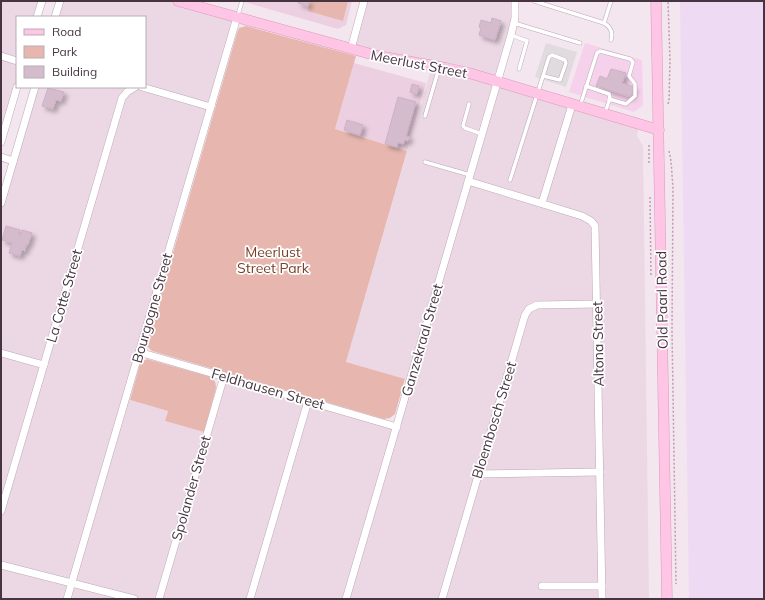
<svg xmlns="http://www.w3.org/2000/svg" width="765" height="600" viewBox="0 0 765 600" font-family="Mulish,sans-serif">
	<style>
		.residential { fill: #ebd8e4 }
		.commercial { fill: #f5d1ec }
		.education { fill: #ecd0e1 }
		.medical { fill: #efdaf4 }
		.green { fill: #e7b7af }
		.parking { fill: #e1dbdf }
		.building { fill: #d5bccd; stroke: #cfafc6; filter: url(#shadow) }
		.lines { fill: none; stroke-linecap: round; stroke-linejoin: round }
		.lane-casing { stroke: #bea9b7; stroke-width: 4.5 }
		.street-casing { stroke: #bea9b7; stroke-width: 8 }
		.secondary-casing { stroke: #d99abe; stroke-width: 11 }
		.path { stroke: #c09ab3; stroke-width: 1.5; stroke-dasharray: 2 2; stroke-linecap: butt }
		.lane { stroke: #fff; stroke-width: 3.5 }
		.street { stroke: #fff; stroke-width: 7 }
		.secondary { stroke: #fec5e5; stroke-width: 10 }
		.labels { text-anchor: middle; stroke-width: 3.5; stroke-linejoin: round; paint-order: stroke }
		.street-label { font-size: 14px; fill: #463541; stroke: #fff }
		.park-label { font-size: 14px; fill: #784129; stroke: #fff }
	</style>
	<defs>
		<filter id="shadow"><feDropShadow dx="3.5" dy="3.5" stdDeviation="2" flood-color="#0004"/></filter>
	</defs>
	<rect width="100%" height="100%" fill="#f3e6ee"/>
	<g class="residential">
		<path d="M 1,1 L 42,1 L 37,17 L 17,17 L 17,87 L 1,142 Z"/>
		<path d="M 61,1 L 191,1 L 237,18 L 126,399 L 168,411 L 165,421 L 207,433 L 224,377 L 397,427 L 410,381 L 346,362 L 432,66 L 351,50 L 365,1 L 515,1 L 498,82 L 639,126 L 637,136 L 643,146 L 649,599 L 1,599 L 1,206 L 36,87 L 145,87 L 145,17 L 56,17 Z"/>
	</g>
	<path class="commercial" d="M 585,43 L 642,60 L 643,105 L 634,112 L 569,92 Z"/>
	<g class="education">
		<path d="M 241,1 L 352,1 L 346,25 L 338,29 Z"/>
		<path d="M 354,63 L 426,83 L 407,151 L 335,129 Z"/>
	</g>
	<path class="medical" d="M 680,1 L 764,1 L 764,599 L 689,599 Z"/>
	<g class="green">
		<path d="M 310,1 L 348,1 L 343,21 L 308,11 Z"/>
		<path d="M 246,26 L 356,56 L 335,129 L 407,151 L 346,362 L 405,379 L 395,414 L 390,418 L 384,419 L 152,351 L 148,347 L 147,342 L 237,33 L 239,28 Z"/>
		<path d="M 147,359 L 211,377 C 215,380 216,383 216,388 L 204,432 L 165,421 L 168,411 L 130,400 L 140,364 L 143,361 Z"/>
	</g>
	<path class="parking" d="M 546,43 L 577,52 L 566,87 L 535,77 Z"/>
	<g class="building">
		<path d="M 299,1 L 309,1 L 308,6 L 298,3 Z"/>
		<path d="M 492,18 L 501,21 L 495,40 L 479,35 L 481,28 L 479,27 L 481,20 L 491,23 Z"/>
		<path d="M 611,69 L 626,73 L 622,83 L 634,87 L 631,97 L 596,86 L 600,76 L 607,79 Z"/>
		<path d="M 412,84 L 419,86 L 417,94 L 410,92 Z"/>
		<path d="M 48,88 L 64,92 L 61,101 L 56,100 L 53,109 L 42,106 Z"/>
		<path d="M 398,97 L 416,102 L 406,136 L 410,137 L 408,141 L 405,140 L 403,144 L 398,142 L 397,147 L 385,144 Z"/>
		<path d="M 347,120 L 363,125 L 360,135 L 344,130 Z"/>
		<path d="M 6,226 L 20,230 L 19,235 L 21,235 L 22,230 L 32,233 L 28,245 L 26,245 L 25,251 L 22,250 L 20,256 L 9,253 L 12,243 L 2,240 Z"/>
	</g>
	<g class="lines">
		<defs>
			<g id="lane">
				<path d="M 534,1 L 604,23 C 611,27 613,33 611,40"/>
				<path d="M 238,15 L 242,1"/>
				<path d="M 514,23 L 580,43"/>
				<path d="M 604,23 L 611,1"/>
				<path d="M 511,35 L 527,41 L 519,69"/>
				<path d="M 586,86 L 609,94 L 610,98 L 605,113"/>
				<path d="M 469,104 L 463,126 L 465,128 L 482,134"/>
				<path d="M 580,106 L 597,53 L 600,51 L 630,59 L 633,62 L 629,76 L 635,84 L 635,96 L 626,104 L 609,99"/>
				<path d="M 425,116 L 439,68"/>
				<path d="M 425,162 L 470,175"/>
				<path d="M 510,180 L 549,57 L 552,55 L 565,60 L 566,63 L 560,80 L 543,76"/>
			</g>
			<g id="street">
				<path d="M 37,17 L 42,1"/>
				<path d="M 55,17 L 60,1"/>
				<path d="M 351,49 L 364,1"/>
				<path d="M 1,56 L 17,61"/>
				<path d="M 142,87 L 211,107"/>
				<path d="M 1,142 L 17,87"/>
				<path d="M 1,157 L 13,161"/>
				<path d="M 468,181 L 582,216 L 591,221 L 595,226 L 602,599"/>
				<path d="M 1,203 L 35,87"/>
				<path d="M 542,203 L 572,105"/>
				<path d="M 139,352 L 397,427"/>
				<path d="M 1,353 L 44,365"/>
				<path d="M 478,474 L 600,472"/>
				<path d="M 1,511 L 122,98 L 127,92 L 135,87"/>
				<path d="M 1,565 L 134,599"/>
				<path d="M 542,586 L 602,586"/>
				<path d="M 67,599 L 237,17"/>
				<path d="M 159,599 L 224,376"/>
				<path d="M 250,599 L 308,401"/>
				<path d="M 346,599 L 511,35 L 515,18 L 515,1"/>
				<path d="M 442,599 L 525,315 L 529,309 L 537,305 L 598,304"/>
			</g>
			<g id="secondary">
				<path d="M 178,1 L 378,56 L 446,68 L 469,73 L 659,130"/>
				<path d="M 656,1 L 667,599"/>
			</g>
		</defs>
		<use href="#lane" class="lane-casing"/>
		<use href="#street" class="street-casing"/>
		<use href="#secondary" class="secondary-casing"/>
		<g class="path">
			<path d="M 668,104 L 669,101 L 670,60 L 668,1"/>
			<path d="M 649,145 L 649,165"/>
			<path d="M 669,151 L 671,161 L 673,188 L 672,330 L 676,584"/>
			<path d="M 650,197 L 651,277"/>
		</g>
		<use href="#lane" class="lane"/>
		<use href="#street" class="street"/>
		<use href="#secondary" class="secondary"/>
	</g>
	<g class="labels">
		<g class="street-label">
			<text transform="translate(419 64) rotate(11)" y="5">Meerlust Street</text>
			<text transform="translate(64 296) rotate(-74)" y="5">La Cotte Street</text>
			<text transform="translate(662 300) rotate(-91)" y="5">Old Paarl Road</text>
			<text transform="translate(152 308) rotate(-74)" y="5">Bourgogne Street</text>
			<text transform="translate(422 340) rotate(-74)" y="5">Ganzekraal Street</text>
			<text transform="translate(598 344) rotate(-91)" y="5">Altona Street</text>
			<text transform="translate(268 389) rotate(16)" y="5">Feldhausen Street</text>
			<text transform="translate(494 420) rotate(-73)" y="5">Bloembosch Street</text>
			<text transform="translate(191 488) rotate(-74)" y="5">Spolander Street</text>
		</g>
		<g class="park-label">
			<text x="273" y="257">Meerlust<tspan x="273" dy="16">Street Park</tspan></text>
		</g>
	</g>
	<rect width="765" height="600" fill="none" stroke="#463541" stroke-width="4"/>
	<rect x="16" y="16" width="130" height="72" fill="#ffffff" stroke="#b5aeb3"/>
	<rect x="24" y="29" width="20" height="6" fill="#fec5e5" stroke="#b5aeb3"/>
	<text x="52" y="36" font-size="12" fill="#463541">Road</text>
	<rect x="24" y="46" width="20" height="12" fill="#e7b7af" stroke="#b5aeb3"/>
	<text x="52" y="56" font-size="12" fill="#463541">Park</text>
	<rect x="24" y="66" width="20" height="12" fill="#d5bccd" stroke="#b5aeb3"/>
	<text x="52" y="76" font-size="12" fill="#463541">Building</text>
</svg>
